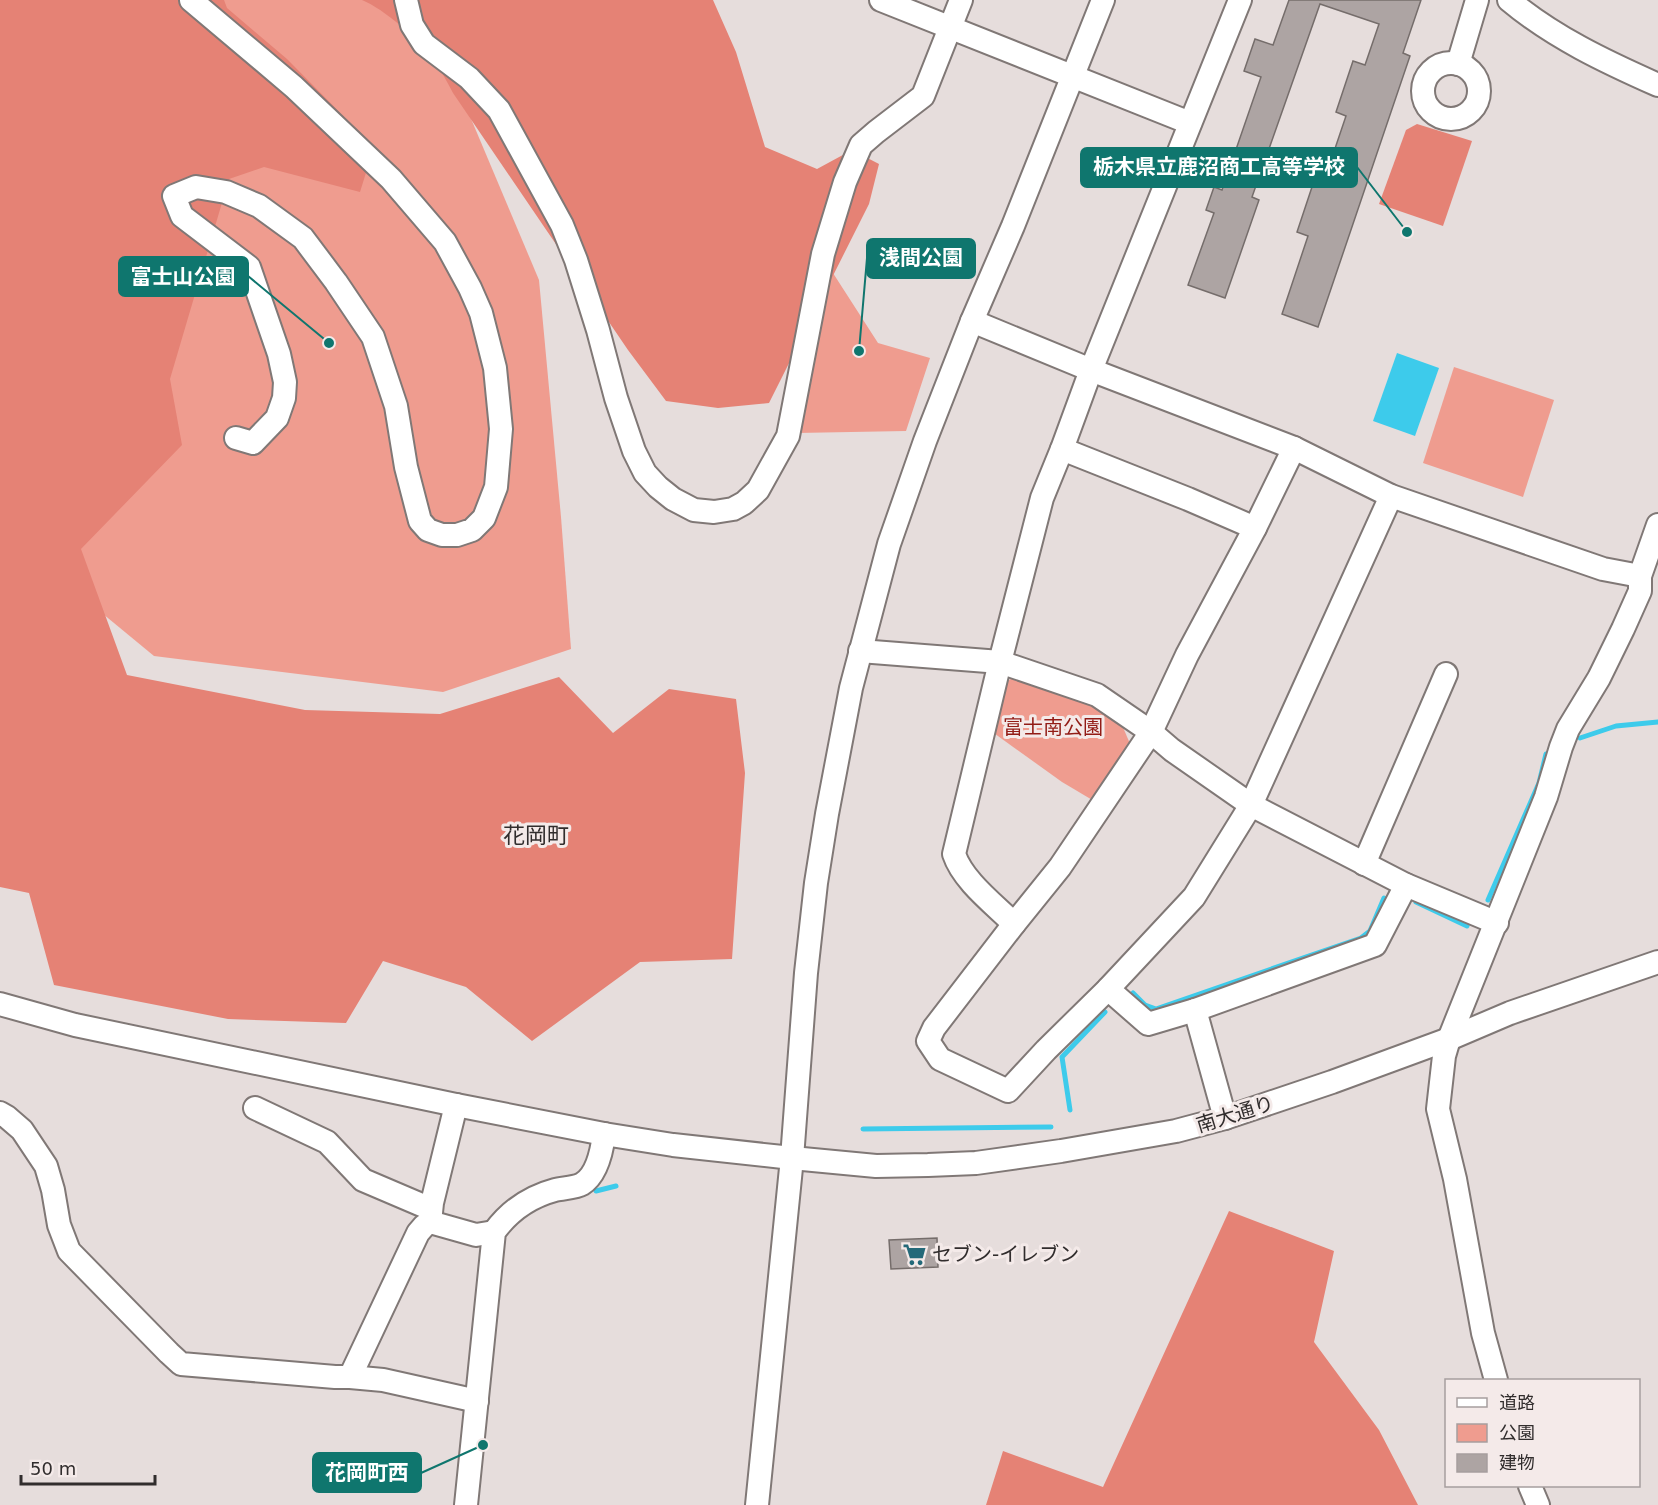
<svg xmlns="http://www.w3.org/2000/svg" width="1658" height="1505" viewBox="0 0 1658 1505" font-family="'DejaVu Sans','Noto Sans JP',sans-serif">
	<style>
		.green { fill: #ef9c8f }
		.forest { fill: #e58275 }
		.water { fill: #3dcbeb }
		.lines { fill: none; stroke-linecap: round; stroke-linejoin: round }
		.stream { stroke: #3dcbeb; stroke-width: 5 }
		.building { fill: #ada4a3; stroke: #756d6b; stroke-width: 1.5 }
		.minor-casing { stroke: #807876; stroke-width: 26 }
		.minor { stroke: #fff; stroke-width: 22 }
		.labels { text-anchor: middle; stroke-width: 6; stroke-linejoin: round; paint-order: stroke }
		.park-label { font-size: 20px; fill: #921c16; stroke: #f4eae9 }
		.street-label { font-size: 20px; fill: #312d2d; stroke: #f4eae9 }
		.poi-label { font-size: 20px; fill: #312d2d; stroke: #f4eae9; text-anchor: start }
		.quarter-label { font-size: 22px; fill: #312d2d; stroke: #f4eae9 }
		.leader { fill: none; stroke: #0f766e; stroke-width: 2 }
		.callout-dot { fill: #0f766e; stroke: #f4eae9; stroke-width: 2 }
		.callout { fill: #0f766e; stroke: #0f766e; stroke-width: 2 }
		.callout-label { font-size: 21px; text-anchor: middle; font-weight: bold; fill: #fff }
	</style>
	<rect width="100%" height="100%" fill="#e6dddc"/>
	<g class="green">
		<path d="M 118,0 L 421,0 L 539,280 L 561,517 L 571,649 L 443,692 L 154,656 L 40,562 Z"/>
		<path d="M 831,270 L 878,343 L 930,358 L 906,431 L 796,433 Z"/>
		<path d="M 1454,367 L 1554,400 L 1523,497 L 1423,463 Z"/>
		<path d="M 1016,676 L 1085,697 L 1122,725 L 1131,746 L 1094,801 L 1062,782 L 991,731 L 1004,683 Z"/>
	</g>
	<g class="forest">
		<path d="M 0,0 L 224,0 L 227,8 L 287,59 L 374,147 L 360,192 L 264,167 L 229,179 L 170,379 L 182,445 L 81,549 L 127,675 L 305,710 L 440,714 L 559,677 L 613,733 L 669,689 L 736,699 L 745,773 L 732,959 L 640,962 L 532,1041 L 466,987 L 383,961 L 346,1023 L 228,1019 L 54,985 L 29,893 L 0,887 Z"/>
		<path d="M 362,0 L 713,0 L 736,52 L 765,147 L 817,169 L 852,150 L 879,164 L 869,204 L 769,403 L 718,408 L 666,401 L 628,350 L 453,93 C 447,82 441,70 434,60 C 420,40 384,9 362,0 Z"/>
		<path d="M 1417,124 L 1472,141 L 1443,226 L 1379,204 L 1406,130 Z"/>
		<path d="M 1229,1211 L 1334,1251 L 1314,1342 L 1379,1430 L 1418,1505 L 986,1505 L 1003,1451 L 1103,1487 Z"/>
	</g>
	<path class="water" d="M 1397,353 L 1439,368 L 1415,436 L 1373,421 Z"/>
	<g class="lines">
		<g class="stream">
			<path d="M 1580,738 L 1616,726 L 1658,722"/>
			<path d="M 1488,900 L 1539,783 L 1546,754"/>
			<path d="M 1416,902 L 1467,926"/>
			<path d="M 1133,993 L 1145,1005 L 1156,1009 L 1361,938 L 1370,931 L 1384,898"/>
			<path d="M 1070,1110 L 1062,1057 L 1105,1012"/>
			<path d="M 863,1129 L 1051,1127"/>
			<path d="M 596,1191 L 616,1186"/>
		</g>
	</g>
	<g class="building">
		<path d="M 1289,0 L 1421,0 L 1403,53 L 1410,56 L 1318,327 L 1282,314 L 1308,236 L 1297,232 L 1313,184 L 1322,187 L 1346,116 L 1336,112 L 1353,61 L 1365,65 L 1379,24 L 1320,4 L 1252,197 L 1259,200 L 1225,298 L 1188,285 L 1214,213 L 1206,210 L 1214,187 L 1222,190 L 1261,77 L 1244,71 L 1255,39 L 1273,45 Z"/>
		<path d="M 937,1238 L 938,1267 L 891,1269 L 889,1240 Z"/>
	</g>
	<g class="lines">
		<defs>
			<g id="minor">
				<path d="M 191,0 L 294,87 L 391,179 L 445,242 L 470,288 L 481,313 L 495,368 L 501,429 L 496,487 L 484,518 L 472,530 L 457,535 L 442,535 L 428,530 L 420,521 L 406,467 L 396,406 L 373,337 L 336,282 L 303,238 L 259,206 L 226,192 L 196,187 L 174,196 L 182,216 L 249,267 L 279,354 L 285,382 L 284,398 L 277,418 L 253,443 L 236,438"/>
				<path d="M 406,0 L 412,25 L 424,44 L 469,78 L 499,110 L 562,225 L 576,260 L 598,330 L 616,398 L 634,451 L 645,473 L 658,487 L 673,499 L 694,510 L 714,512 L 733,509 L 744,503 L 758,490 L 788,436 L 823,254 L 845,182 L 861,145 L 876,132 L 923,96 L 961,0"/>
				<path d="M 881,0 L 1190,123"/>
				<path d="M 1509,0 C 1553,37 1606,62 1658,85"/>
				<circle cx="1451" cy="91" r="28"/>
				<path d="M 1458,64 L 1477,0"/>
				<path d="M 972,321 L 1091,370 L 1294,448 L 1391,496 L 1603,569 L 1640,576 L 1658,525"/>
				<path d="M 1294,448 L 1255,528 L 1187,655 L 1151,732 L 1060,867 L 1014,924 L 934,1028 L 928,1041 L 940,1059 L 1008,1091 L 1046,1050 L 1108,989 L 1194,897 L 1251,805 L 1391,496"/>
				<path d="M 1062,449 L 1188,499 L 1255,528"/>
				<path d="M 860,651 L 1000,662 L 1097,695 L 1151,732 L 1172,750 L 1251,805 L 1406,885 L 1497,923"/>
				<path d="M 1364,864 L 1446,674"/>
				<path d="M 1014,924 C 994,904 963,881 954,854 L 1000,662 L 1042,498 L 1062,449 L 1091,370 L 1240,0"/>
				<path d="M 1108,989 L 1148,1024 L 1195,1010 L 1375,945 L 1406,885"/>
				<path d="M 0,1004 L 75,1025 L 456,1105 L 604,1134 L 673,1145 L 792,1158 L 876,1166 L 928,1165 L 976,1163 L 1061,1151 L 1176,1131 L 1225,1118 L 1332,1082 L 1449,1039 L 1510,1013 L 1658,962"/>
				<path d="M 1195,1010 L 1225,1118"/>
				<path d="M 255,1108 L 327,1142 L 363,1180 L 431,1209"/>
				<path d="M 0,1113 L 7,1117 L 22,1130 L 46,1166 L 53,1190 L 59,1225 L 69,1251 L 169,1353 L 181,1364 L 335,1377 L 350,1377 L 383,1380 L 477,1401"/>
				<path d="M 430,1222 L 432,1203 L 456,1105"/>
				<path d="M 350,1377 L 418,1233 L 424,1226 L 430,1222 L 476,1235 L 494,1232"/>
				<path d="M 1496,1380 L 1483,1333 L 1455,1179 L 1438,1109 L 1444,1056 L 1449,1039 L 1546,797 L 1561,747 L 1568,729 L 1599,678 L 1623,629 L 1640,591 L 1640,576"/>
				<path d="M 1530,1486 L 1538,1505"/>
				<path d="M 466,1505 L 494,1232 C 510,1210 529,1197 555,1190 C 563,1188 575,1188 582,1184 C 597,1175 602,1150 604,1134"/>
				<path d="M 757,1505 L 792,1158 L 806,973 L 816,883 L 827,814 L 851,688 L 889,544 L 925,441 L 972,321 L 1013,226 L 1103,0"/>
			</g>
		</defs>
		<use href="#minor" class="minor-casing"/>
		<use href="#minor" class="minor"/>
	</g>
	<defs>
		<symbol id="supermarket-bare" viewBox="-9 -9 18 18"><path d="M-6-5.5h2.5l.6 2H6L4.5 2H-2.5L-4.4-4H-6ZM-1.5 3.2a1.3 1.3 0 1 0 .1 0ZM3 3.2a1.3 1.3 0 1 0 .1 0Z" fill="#246979" stroke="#f4eae9" stroke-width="2.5" paint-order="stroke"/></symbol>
	</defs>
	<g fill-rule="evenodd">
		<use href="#supermarket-bare" x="898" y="1238" width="33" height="33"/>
	</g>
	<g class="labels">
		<g class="park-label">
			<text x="1053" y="734">富士南公園</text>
		</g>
		<g class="street-label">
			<text transform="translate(1235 1114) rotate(-17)" y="7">南大通り</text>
		</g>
		<g class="poi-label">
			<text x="932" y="1261">セブン-イレブン</text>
		</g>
		<g class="quarter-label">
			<text x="536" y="843">花岡町</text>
		</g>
	</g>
	<path class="leader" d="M1407 232L1357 167M859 351L867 258M329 343L248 276M483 1445L421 1473"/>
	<g class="callout-dot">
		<circle cx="1407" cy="232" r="6"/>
		<circle cx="859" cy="351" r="6"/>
		<circle cx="329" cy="343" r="6"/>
		<circle cx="483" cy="1445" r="6"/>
	</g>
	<g class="callout">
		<rect x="1081" y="148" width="276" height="39" rx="6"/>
		<rect x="867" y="239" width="108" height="39" rx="6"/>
		<rect x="119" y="257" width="129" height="39" rx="6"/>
		<rect x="313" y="1453" width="108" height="39" rx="6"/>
	</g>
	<g class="callout-label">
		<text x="1219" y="174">栃木県立鹿沼商工高等学校</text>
		<text x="921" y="265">浅間公園</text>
		<text x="183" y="284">富士山公園</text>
		<text x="367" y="1480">花岡町西</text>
	</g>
	<rect x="1445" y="1379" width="195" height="108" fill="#f4eae9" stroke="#a69e9e" stroke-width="1.5"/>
	<rect x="1457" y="1398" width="30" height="9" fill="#ffffff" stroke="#a69e9e" stroke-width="1.5"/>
	<text x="1499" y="1409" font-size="18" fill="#312d2d">道路</text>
	<rect x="1457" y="1424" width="30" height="18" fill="#ef9c8f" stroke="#a69e9e" stroke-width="1.5"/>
	<text x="1499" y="1439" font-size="18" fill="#312d2d">公園</text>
	<rect x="1457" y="1454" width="30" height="18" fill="#ada4a3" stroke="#a69e9e" stroke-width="1.5"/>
	<text x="1499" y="1469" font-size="18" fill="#312d2d">建物</text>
	<path d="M21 1475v9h134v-9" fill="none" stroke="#312d2d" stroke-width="3"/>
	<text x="30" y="1475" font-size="18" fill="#312d2d" stroke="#f4eae9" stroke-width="4.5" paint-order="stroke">50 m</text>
</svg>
